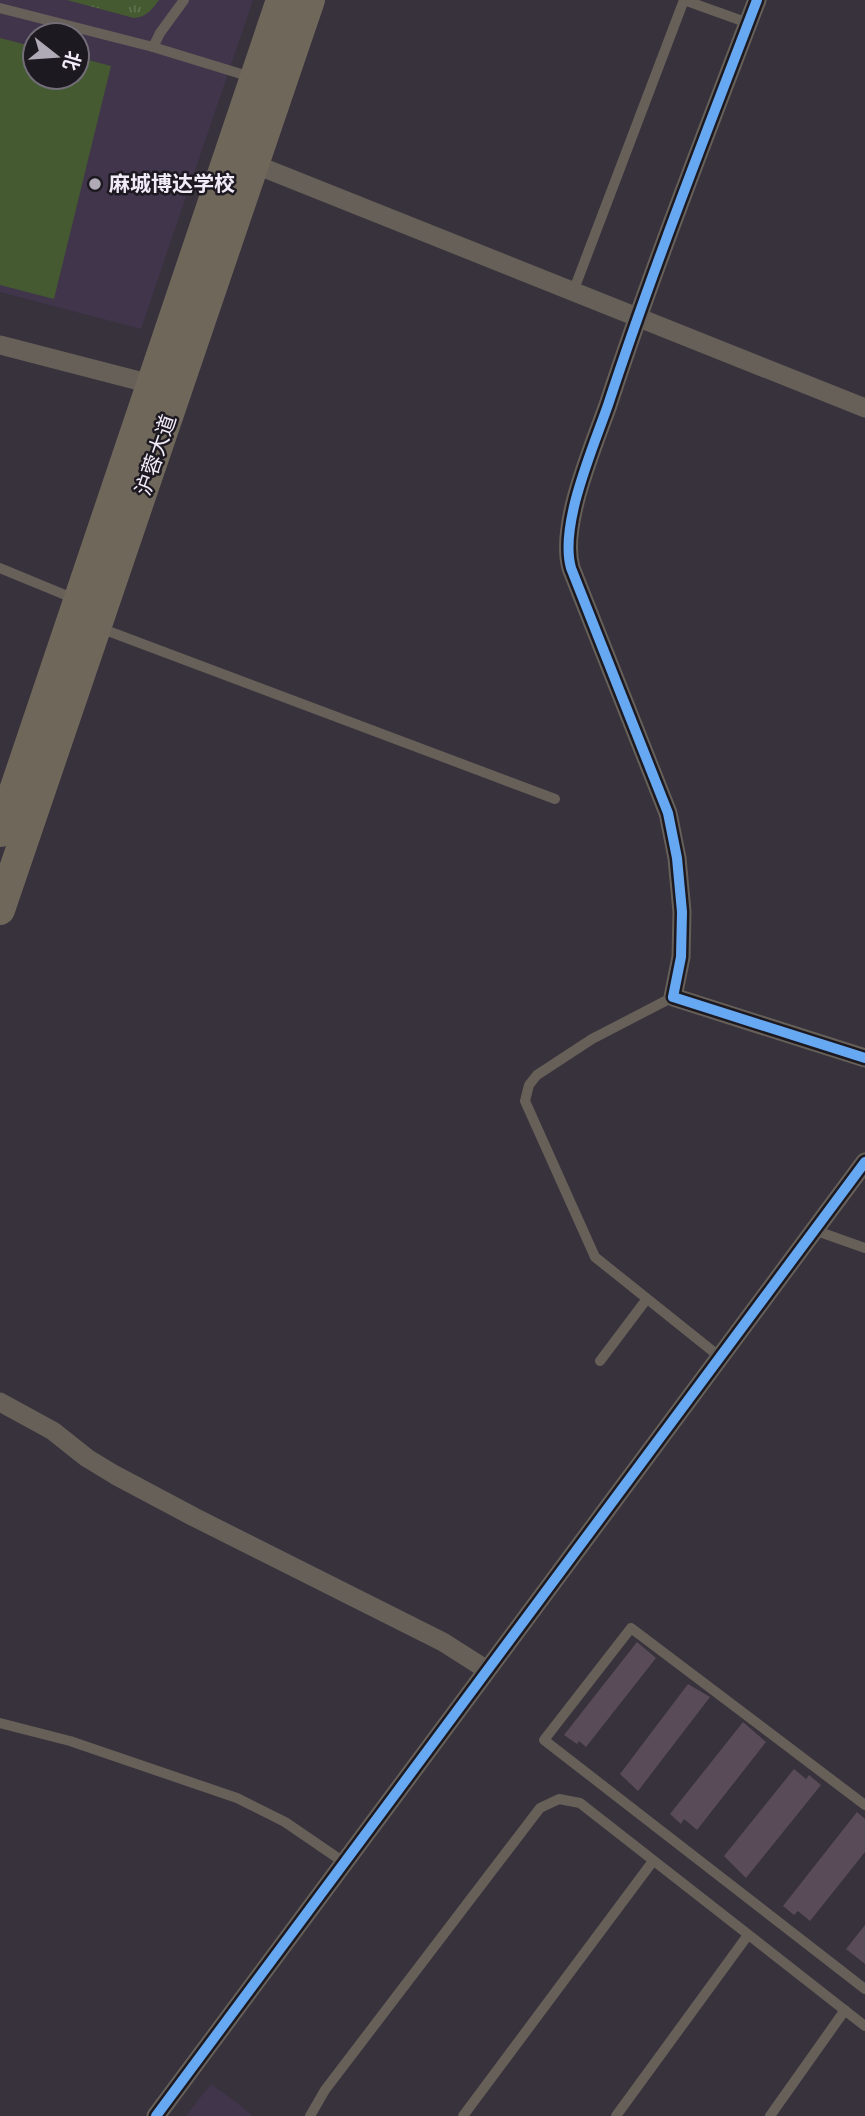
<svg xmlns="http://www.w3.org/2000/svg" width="865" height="2116" viewBox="0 0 865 2116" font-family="'Source Serif 4','Noto Sans SC',serif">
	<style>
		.built { fill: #41354c; fill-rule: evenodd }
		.grass { fill: url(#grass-tufts) }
		.park { fill: #455a30 }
		.building { fill: #594b58 }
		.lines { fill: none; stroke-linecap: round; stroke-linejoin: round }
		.lane { stroke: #676059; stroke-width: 10 }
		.street { stroke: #676059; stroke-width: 19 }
		.primary { stroke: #70675b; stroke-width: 30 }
		.cycleway-casing { stroke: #1d1921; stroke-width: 15 }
		.cycleway { stroke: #66a8f1; stroke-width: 10 }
		.poi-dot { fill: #b0aab6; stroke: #1d1921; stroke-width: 2.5 }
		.labels { text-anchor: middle; stroke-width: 5; stroke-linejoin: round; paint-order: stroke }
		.poi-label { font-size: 21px; font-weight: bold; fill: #f1ebf7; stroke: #1d1921; text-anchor: start }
		.street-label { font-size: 21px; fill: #f1ebf7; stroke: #1d1921 }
	</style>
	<defs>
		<pattern id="grass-tufts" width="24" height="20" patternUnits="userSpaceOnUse" patternTransform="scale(1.75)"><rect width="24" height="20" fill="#455a30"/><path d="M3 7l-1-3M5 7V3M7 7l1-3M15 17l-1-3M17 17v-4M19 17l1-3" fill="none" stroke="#60724f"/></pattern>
	</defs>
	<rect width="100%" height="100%" fill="#37323c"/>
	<g class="built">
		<path d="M 0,0 L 253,0 L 141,329 L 0,292 ZM 35,35 L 77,35 L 77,77 L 35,77 Z"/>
		<path d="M 211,2084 L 237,2103 L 253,2116 L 186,2116 Z"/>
	</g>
	<path class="grass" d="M 67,0 L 159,0 C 152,10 146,17 134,18 Z"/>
	<path class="park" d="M 0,38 L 35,47 L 35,77 L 77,77 L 77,57 L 111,66 L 54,299 L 0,285 Z"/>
	<g class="building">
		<path d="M 637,1642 L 656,1658 L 586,1747 L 579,1741 L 577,1744 L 564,1735 Z"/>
		<path d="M 688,1684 L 710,1697 L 638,1791 L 620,1774 Z"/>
		<path d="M 743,1722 L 766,1742 L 697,1830 L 684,1819 L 681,1824 L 670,1814 Z"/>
		<path d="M 794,1769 L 806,1779 L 809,1775 L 821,1785 L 746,1878 L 724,1856 Z"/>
		<path d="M 857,1812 L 865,1819 L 865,1852 L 810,1921 L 798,1911 L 794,1915 L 783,1906 Z"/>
		<path d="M 865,1925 L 865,1964 L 846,1949 Z"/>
	</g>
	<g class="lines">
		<g class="lane">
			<path d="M 684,0 L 748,23"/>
			<path d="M 0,8 L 153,47 L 251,77"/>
			<path d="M 153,47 L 160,33 L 184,0"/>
			<path d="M 573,292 L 684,0"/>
			<path d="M 0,568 L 75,599"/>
			<path d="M 100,628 L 555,799"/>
			<path d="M 673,997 L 592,1039 L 537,1075 L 529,1085 L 525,1101 L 595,1257 L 720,1357"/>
			<path d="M 814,1230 L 865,1248"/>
			<path d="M 600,1361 L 646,1300"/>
			<path d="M 0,1723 L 70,1741 L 237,1798 L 285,1822 L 345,1863"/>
			<path d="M 865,1805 L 631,1628 L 544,1740 L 865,1989"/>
			<path d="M 310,2116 L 325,2090 L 540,1808 L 559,1799 L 580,1803 L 865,2026"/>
			<path d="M 463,2116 L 653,1861"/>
			<path d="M 616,2116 L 748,1935"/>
			<path d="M 770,2116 L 845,2010"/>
		</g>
		<g class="street">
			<path d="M 757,0 C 706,134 653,268 608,405 C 593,448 559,525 571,568 L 668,813 L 677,858 L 682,912 L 681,957 L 673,997 L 865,1058"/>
			<path d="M 254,164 L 865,408"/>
			<path d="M 0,345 L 151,384"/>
			<path d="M 0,1402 L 53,1431 L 87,1458 L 115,1475 L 194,1517 L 443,1642 L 487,1670"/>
			<path d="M 156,2116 L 865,1162"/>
		</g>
		<g class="primary">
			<path d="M 0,832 L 281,0"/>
			<path d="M 0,910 L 310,0"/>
		</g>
		<defs>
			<g id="cycleway">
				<path d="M 757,0 C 706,134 653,268 608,405 C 593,448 559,525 571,568 L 668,813 L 677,858 L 682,912 L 681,957 L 673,997 L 865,1058"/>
				<path d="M 156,2116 L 865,1162"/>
			</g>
		</defs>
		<use href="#cycleway" class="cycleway-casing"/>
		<use href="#cycleway" class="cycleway"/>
	</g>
	<circle class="poi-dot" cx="95" cy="184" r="7"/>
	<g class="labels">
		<g class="poi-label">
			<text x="109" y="191">麻城博达学校</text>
		</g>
		<g class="street-label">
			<text transform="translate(156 455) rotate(-71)" y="7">沪蓉大道</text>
		</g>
	</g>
	<g transform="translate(56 56) rotate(107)"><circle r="33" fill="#1d1921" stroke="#726d77" stroke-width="2"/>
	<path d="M0-5L12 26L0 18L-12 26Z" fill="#b0aab6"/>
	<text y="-10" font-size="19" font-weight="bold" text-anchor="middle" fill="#f1ebf7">北</text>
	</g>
</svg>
